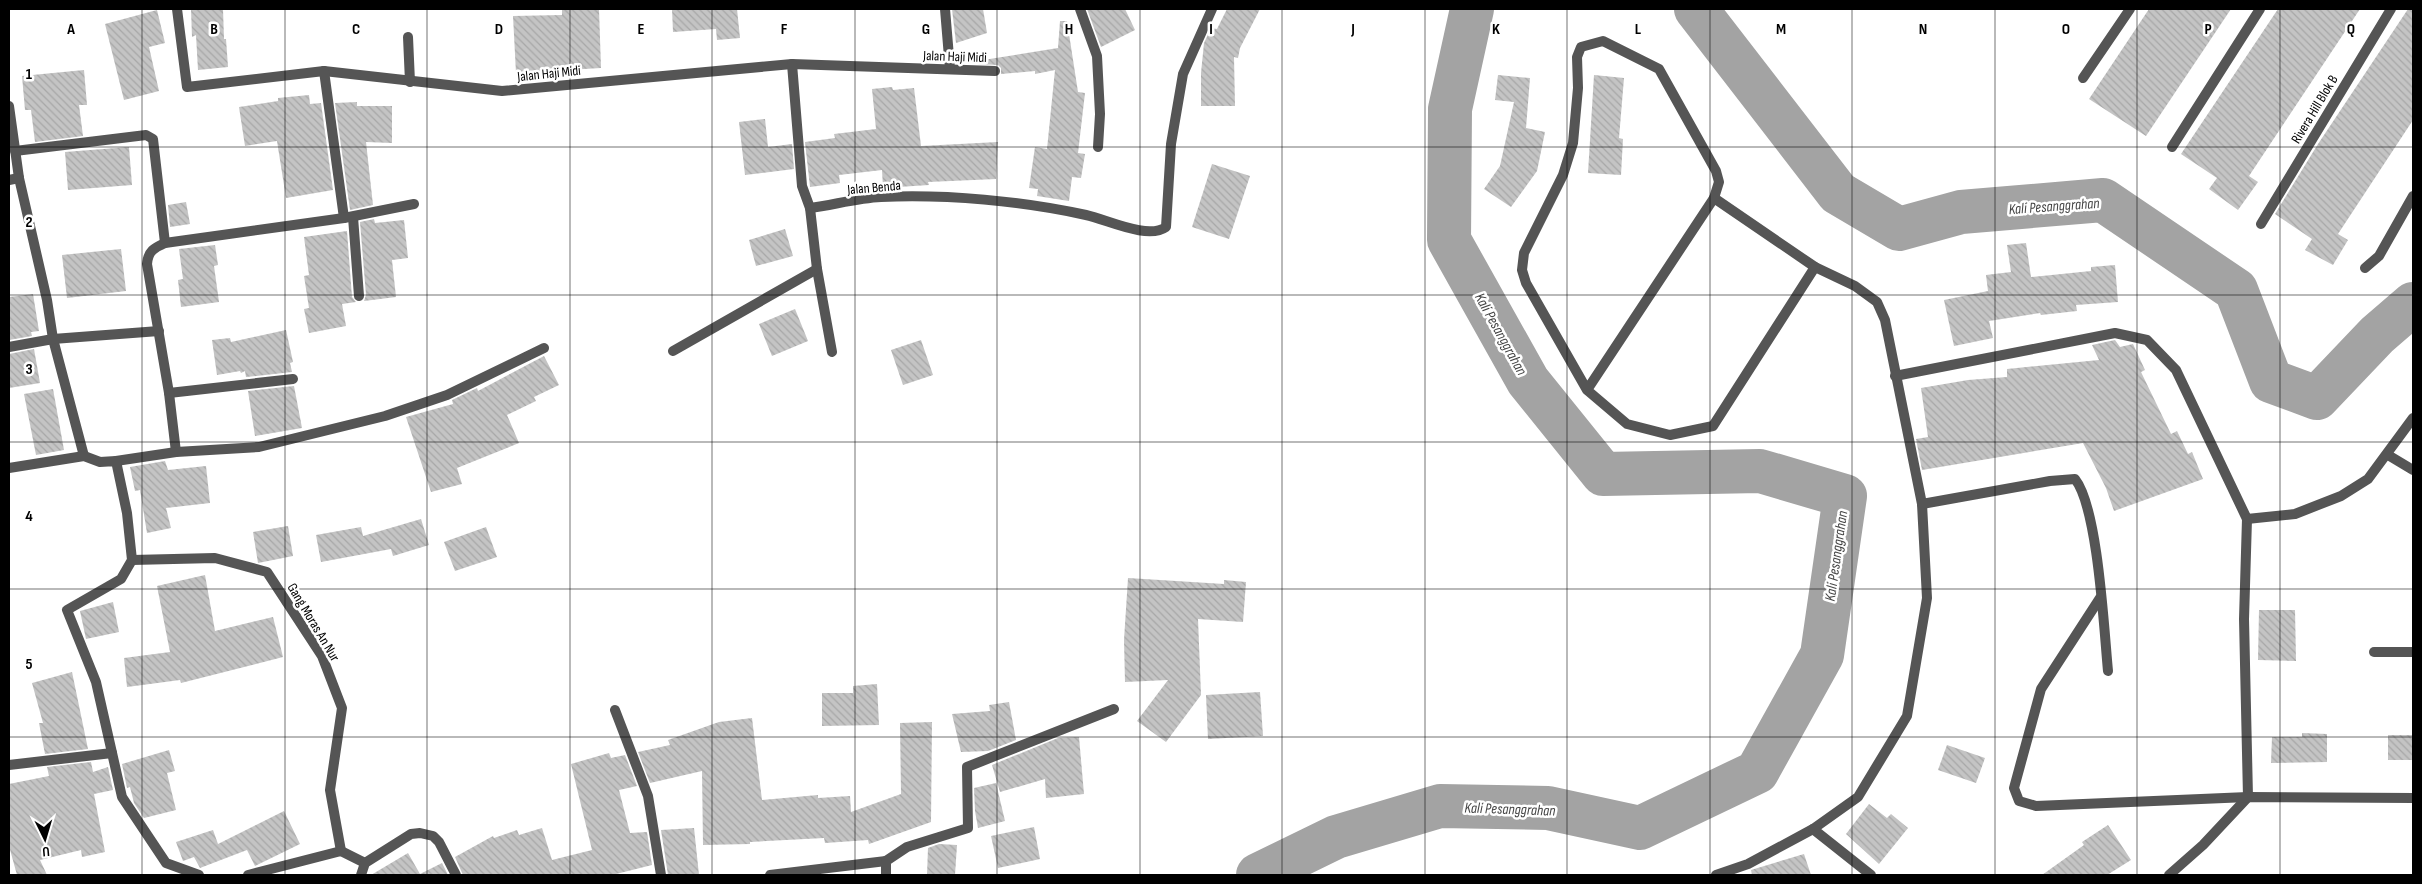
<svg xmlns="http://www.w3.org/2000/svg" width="2422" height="884" viewBox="0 0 2422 884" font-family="'Sofia Sans Condensed',sans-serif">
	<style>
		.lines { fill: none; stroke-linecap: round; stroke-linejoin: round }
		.river { stroke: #a3a3a3; stroke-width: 44 }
		.building { fill: url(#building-back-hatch) }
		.street { stroke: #555; stroke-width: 10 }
		.grid { fill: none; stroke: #000; stroke-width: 1; stroke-opacity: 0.55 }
		.labels { text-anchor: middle; stroke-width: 5; stroke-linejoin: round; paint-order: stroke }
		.street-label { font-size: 14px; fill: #000; stroke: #fff }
		.water-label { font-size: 15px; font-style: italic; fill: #444; stroke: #fff }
		.grid-label { font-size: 16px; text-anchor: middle; font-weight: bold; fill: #000; stroke: #fff; stroke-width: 5; stroke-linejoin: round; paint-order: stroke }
	</style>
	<defs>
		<pattern id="building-back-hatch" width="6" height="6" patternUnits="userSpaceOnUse" patternTransform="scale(1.25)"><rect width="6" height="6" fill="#c4c4c4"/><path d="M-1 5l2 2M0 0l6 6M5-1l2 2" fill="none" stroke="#a7a7a7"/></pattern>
	</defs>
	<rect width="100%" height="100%" fill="#fff"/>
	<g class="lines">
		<g class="river">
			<path d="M 1696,9 L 1838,193 L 1899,229 L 1961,212 L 2103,200 L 2236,290 L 2271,381 L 2317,398 L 2377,335 L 2413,304"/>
			<path d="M 1258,875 L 1336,837 L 1440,806 L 1548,808 L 1640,828 L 1757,772 L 1822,655 L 1845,496 L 1760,471 L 1603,474 L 1528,381 L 1449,240 L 1450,109 L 1472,9"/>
		</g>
	</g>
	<g class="building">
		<path d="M 191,9 L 223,9 L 224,39 L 226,39 L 228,67 L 198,70 L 196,35 L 192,37 Z"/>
		<path d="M 562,9 L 599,9 L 601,68 L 516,73 L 513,16 L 562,15 Z"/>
		<path d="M 672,9 L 737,9 L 740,38 L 717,40 L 716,29 L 673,32 Z"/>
		<path d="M 952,9 L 983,9 L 987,33 L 956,43 Z"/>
		<path d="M 1087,9 L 1125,9 L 1135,30 L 1101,47 Z"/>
		<path d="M 1227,9 L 1260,9 L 1240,48 L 1238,58 L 1234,57 L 1235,106 L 1201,106 L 1201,73 L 1204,43 L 1211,28 L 1217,29 Z"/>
		<path d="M 2149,9 L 2231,9 L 2146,136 L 2089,99 Z"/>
		<path d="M 2278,9 L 2360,9 L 2249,176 L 2258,182 L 2238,210 L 2209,189 L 2217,178 L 2181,154 Z"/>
		<path d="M 2408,9 L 2413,9 L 2413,120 L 2338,234 L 2348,240 L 2333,265 L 2305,250 L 2312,239 L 2275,214 L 2318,144 Z"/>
		<path d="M 157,10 L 165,43 L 149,47 L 159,91 L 124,100 L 105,24 Z"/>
		<path d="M 1060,21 L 1067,21 L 1078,92 L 1085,93 L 1078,153 L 1085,154 L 1081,178 L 1072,177 L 1069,201 L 1037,196 L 1038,189 L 1029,188 L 1035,147 L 1047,149 L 1055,70 L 1035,74 L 1035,71 L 1001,74 L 1001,68 L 998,65 L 977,64 L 977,61 L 1058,48 Z"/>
		<path d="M 84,70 L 87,105 L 79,105 L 83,136 L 35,142 L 31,110 L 25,110 L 22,76 Z"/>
		<path d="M 1498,75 L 1530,78 L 1526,128 L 1545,132 L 1537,171 L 1511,207 L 1484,189 L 1500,166 L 1514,102 L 1495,100 Z"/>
		<path d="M 1594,75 L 1624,78 L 1619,138 L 1623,139 L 1621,175 L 1588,173 Z"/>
		<path d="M 892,87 L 893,90 L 914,88 L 921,146 L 998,142 L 996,179 L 928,182 L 929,185 L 883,188 L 882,170 L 839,175 L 840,183 L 810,187 L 805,142 L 835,138 L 834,134 L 876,129 L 872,89 Z"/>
		<path d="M 309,95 L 310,104 L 321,103 L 333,190 L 286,198 L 277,141 L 245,146 L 239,107 L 278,101 L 278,98 Z"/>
		<path d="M 357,102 L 357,106 L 392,106 L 392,143 L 366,142 L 373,205 L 350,210 L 335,103 Z"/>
		<path d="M 765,119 L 768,147 L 792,144 L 794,169 L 745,175 L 739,122 Z"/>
		<path d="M 129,147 L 132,185 L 68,190 L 65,152 Z"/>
		<path d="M 1212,164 L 1250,176 L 1229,239 L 1192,227 Z"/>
		<path d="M 186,202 L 190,224 L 170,227 L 168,205 Z"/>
		<path d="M 374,219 L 375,223 L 404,220 L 408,258 L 392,260 L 396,297 L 364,301 L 366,295 L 360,222 Z"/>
		<path d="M 785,229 L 793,256 L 756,266 L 749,240 Z"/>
		<path d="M 347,231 L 352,297 L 356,302 L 342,304 L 346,326 L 309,333 L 304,309 L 309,308 L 304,276 L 309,275 L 304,237 Z"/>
		<path d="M 2026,243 L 2031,277 L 2091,271 L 2091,267 L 2115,265 L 2118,302 L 2076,305 L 2077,311 L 2041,315 L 2040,313 L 1989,321 L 1993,338 L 1954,346 L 1944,300 L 1988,291 L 1986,275 L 2011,272 L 2007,245 Z"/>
		<path d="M 215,245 L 218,265 L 214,266 L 219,302 L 181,307 L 178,280 L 183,279 L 179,249 Z"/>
		<path d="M 121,249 L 126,291 L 67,298 L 62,255 Z"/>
		<path d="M 33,294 L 39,331 L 31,332 L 32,336 L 9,340 L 9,297 Z"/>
		<path d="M 795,309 L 808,341 L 772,356 L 759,324 Z"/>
		<path d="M 286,330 L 293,362 L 290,363 L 292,372 L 246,377 L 245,371 L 241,373 L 240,371 L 217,375 L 212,340 L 230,338 L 231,342 Z"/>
		<path d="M 921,340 L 933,375 L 903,385 L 891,350 Z"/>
		<path d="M 2115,340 L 2120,347 L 2133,344 L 2145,370 L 2141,372 L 2171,434 L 2177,431 L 2188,454 L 2192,452 L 2203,479 L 2114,511 L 2106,488 L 2083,443 L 1922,470 L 1916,439 L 1928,437 L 1921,388 L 1968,380 L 2007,377 L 2007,369 L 2099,360 L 2092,345 Z"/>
		<path d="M 34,349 L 40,383 L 9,388 L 9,354 Z"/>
		<path d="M 544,356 L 559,385 L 534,397 L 536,401 L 507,415 L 519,443 L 457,468 L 462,484 L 431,492 L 406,417 L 453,404 L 452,400 L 477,388 L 478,391 Z"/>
		<path d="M 294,386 L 302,428 L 255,436 L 248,391 Z"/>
		<path d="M 53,389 L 64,450 L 36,455 L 24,394 Z"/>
		<path d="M 165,461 L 168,470 L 206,466 L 210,503 L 166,508 L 171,528 L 147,533 L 140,490 L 135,491 L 130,467 Z"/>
		<path d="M 421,519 L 429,545 L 393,556 L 391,549 L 321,562 L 316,535 L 361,527 L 363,536 Z"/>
		<path d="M 288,526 L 293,556 L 258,563 L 253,532 Z"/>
		<path d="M 486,527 L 497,557 L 455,571 L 444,542 Z"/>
		<path d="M 205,575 L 215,631 L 273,617 L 283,657 L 181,683 L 180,680 L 127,687 L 124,658 L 170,652 L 157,586 Z"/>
		<path d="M 1128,578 L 1224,584 L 1224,580 L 1246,582 L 1243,622 L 1198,619 L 1201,695 L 1166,742 L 1137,721 L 1168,680 L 1125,682 L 1124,640 Z"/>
		<path d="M 113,602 L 119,632 L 86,639 L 80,611 Z"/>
		<path d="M 2259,610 L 2295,610 L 2296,661 L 2258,660 Z"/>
		<path d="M 72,672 L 88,749 L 45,754 L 39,723 L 43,723 L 32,683 Z"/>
		<path d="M 877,684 L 879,725 L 822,726 L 822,693 L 853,693 L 853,686 Z"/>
		<path d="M 1260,692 L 1263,736 L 1208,739 L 1206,695 Z"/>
		<path d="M 1009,702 L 1016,740 L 988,751 L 961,752 L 952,714 L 990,711 L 989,705 Z"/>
		<path d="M 752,718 L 762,800 L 818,795 L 818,798 L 850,796 L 851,812 L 901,794 L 900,723 L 932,722 L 931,822 L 869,844 L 868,840 L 825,843 L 824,838 L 750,842 L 750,844 L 703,845 L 702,771 L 650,783 L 638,752 L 670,745 L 668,740 L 719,722 Z"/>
		<path d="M 2302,733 L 2327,734 L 2327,762 L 2271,763 L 2272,737 L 2302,737 Z"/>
		<rect x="2388" y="735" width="24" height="25"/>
		<path d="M 1079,737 L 1084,794 L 1046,798 L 1045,779 L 1000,792 L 992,765 L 1058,738 Z"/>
		<path d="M 1947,745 L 1985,758 L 1976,783 L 1938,770 Z"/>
		<path d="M 169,750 L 175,771 L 167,773 L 176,810 L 144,818 L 134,803 L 130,787 L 127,788 L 122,764 Z"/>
		<path d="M 609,753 L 611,758 L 625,755 L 637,786 L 619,790 L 630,833 L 647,832 L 652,865 L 612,875 L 463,875 L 455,857 L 493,836 L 494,838 L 517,830 L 519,835 L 542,828 L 552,860 L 592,850 L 571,764 Z"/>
		<path d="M 91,762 L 93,772 L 108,767 L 113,790 L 94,794 L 105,852 L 82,857 L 81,850 L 40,860 L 47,875 L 17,875 L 9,846 L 9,784 L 49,776 L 47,767 Z"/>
		<path d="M 996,783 L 1005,821 L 978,828 L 975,811 L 974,788 Z"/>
		<path d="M 1869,804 L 1887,818 L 1891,814 L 1908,828 L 1879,864 L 1846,834 Z"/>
		<path d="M 284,811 L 300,844 L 255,866 L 247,850 L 200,868 L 194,857 L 183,861 L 176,842 L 213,830 L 218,844 Z"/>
		<path d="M 2108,825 L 2131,860 L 2107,875 L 2042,875 L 2084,845 L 2082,842 Z"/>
		<path d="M 1034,827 L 1040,859 L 998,868 L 991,836 Z"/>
		<path d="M 694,828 L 699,875 L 668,875 L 661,830 Z"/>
		<path d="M 939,844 L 957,845 L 955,875 L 927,875 L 928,848 Z"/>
		<path d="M 408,853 L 420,874 L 442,863 L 448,875 L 371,875 Z"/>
		<path d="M 1804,854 L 1811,875 L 1752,875 L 1751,870 Z"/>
	</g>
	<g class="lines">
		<g class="street">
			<path d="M 177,9 L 187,87 L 324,71 L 502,91 L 792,64 L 995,71"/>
			<path d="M 945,9 L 950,69"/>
			<path d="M 1080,9 L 1097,56 L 1100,114 L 1098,147"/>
			<path d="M 408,37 L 410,82"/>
			<path d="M 792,64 L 802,186 L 810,208 L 817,269 L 832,352"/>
			<path d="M 324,71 L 344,218"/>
			<path d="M 2083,78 L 2130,9"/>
			<path d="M 9,106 L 19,178 L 47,300 L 53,339 L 84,456"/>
			<path d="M 2172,147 L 2260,9"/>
			<path d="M 15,151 L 146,135 L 153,139 L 165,243"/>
			<path d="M 9,180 L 19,178"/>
			<path d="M 1714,198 L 1815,267 L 1855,286 L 1877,302 L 1885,320 L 1922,504 L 1927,598 L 1907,716 L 1858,797 L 1813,829 L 1748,864 L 1716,875"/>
			<path d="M 810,208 C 833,205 858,198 881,197 C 946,194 1023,201 1086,215 C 1108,220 1148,240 1166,227 L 1171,144 L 1183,74 L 1212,9"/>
			<path d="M 353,217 L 359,296"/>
			<path d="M 2261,224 L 2391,9"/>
			<path d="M 2365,268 L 2379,256 L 2413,196"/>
			<path d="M 9,347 L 53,339 L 159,331"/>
			<path d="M 673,351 L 817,269"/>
			<path d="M 1895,376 L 2115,333 L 2147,340 L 2176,370 L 2247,519 L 2244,619 L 2248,797 L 2203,845 L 2169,875"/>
			<path d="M 1587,390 L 1714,198 L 1719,182 L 1716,171 L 1659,69 L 1603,41 L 1581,47 L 1577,57 L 1578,88 L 1573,143 L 1563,175 L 1524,253 L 1522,270 L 1526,283 L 1587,390 L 1627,424 L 1670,435 L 1713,426 L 1815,267"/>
			<path d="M 169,393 L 293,379"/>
			<path d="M 176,452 L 169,393 L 147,264 C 148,251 154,248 165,243 L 344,218 L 414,204"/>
			<path d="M 2388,455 L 2413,470"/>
			<path d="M 116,461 L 176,452 L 259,447 L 385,416 L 447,395 L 544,348"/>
			<path d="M 9,468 L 84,456 L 100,462 L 116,461 L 127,513 L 132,560 L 121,579 L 67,610 L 96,682 L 122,797 L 166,863 L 199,875"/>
			<path d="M 1922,504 L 2050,481 L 2075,479 C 2098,508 2104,630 2108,671"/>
			<path d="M 2247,519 L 2295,514 L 2341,496 L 2368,479 L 2413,418"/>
			<path d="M 132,560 L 215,558 L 267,572 L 322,656 L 342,708 L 330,790 L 341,851"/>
			<path d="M 2100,598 L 2041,689 L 2014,788 L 2019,801 L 2036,806 L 2248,797 L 2413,798"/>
			<path d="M 2374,652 L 2413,652"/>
			<path d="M 615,710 L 648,796 L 661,875"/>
			<path d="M 9,765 L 112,753"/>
			<path d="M 1813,829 L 1871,875"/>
			<path d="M 248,875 L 341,851 L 365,863"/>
			<path d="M 361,875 L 365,863 L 411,834 L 420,833 L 433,836 L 439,842 L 456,875"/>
			<path d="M 770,875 L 886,861"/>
			<path d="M 886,875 L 886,861 L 907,847 L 968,828 L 967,767 L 1114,709"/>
		</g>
	</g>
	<path class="grid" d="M 142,9 L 142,875M 285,9 L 285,875M 427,9 L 427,875M 570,9 L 570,875M 712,9 L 712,875M 855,9 L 855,875M 997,9 L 997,875M 1140,9 L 1140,875M 1282,9 L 1282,875M 1425,9 L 1425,875M 1567,9 L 1567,875M 1710,9 L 1710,875M 1852,9 L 1852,875M 1995,9 L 1995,875M 2137,9 L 2137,875M 2280,9 L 2280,875M 9,147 L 2413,147M 9,295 L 2413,295M 9,442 L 2413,442M 9,589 L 2413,589M 9,737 L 2413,737"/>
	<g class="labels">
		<g class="street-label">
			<text transform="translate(955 56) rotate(2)" y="5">Jalan Haji Midi</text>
			<text transform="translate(549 73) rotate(-6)" y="5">Jalan Haji Midi</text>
			<text transform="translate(2314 109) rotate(-59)" y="5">Rivera Hill Blok B</text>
			<text transform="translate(874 187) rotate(-5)" y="5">Jalan Benda</text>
			<text transform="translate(314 622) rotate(59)" y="5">Gang Moras An Nur</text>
		</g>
		<g class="water-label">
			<text transform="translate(2054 206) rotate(-4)" y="5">Kali Pesanggrahan</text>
			<text transform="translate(1501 334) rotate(61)" y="5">Kali Pesanggrahan</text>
			<text transform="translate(1836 556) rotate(-82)" y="5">Kali Pesanggrahan</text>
			<text transform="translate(1510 809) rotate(2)" y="5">Kali Pesanggrahan</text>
		</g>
	</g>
	<g class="grid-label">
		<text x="71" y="34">A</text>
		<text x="214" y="34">B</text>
		<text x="356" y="34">C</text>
		<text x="499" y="34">D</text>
		<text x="641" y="34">E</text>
		<text x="784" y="34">F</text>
		<text x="926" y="34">G</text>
		<text x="1069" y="34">H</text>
		<text x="1211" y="34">I</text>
		<text x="1353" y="34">J</text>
		<text x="1496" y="34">K</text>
		<text x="1638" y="34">L</text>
		<text x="1781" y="34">M</text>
		<text x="1923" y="34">N</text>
		<text x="2066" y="34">O</text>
		<text x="2208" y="34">P</text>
		<text x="2351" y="34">Q</text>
		<text x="29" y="79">1</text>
		<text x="29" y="227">2</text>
		<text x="29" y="374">3</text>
		<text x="29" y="521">4</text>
		<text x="29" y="669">5</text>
	</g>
	<rect width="2422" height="884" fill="none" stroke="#000000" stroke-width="20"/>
	<g transform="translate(45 839) rotate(175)" stroke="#ffffff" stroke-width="4" paint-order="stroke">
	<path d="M0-4L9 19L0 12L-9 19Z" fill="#000000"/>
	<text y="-8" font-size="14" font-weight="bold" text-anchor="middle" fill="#000000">U</text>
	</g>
</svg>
